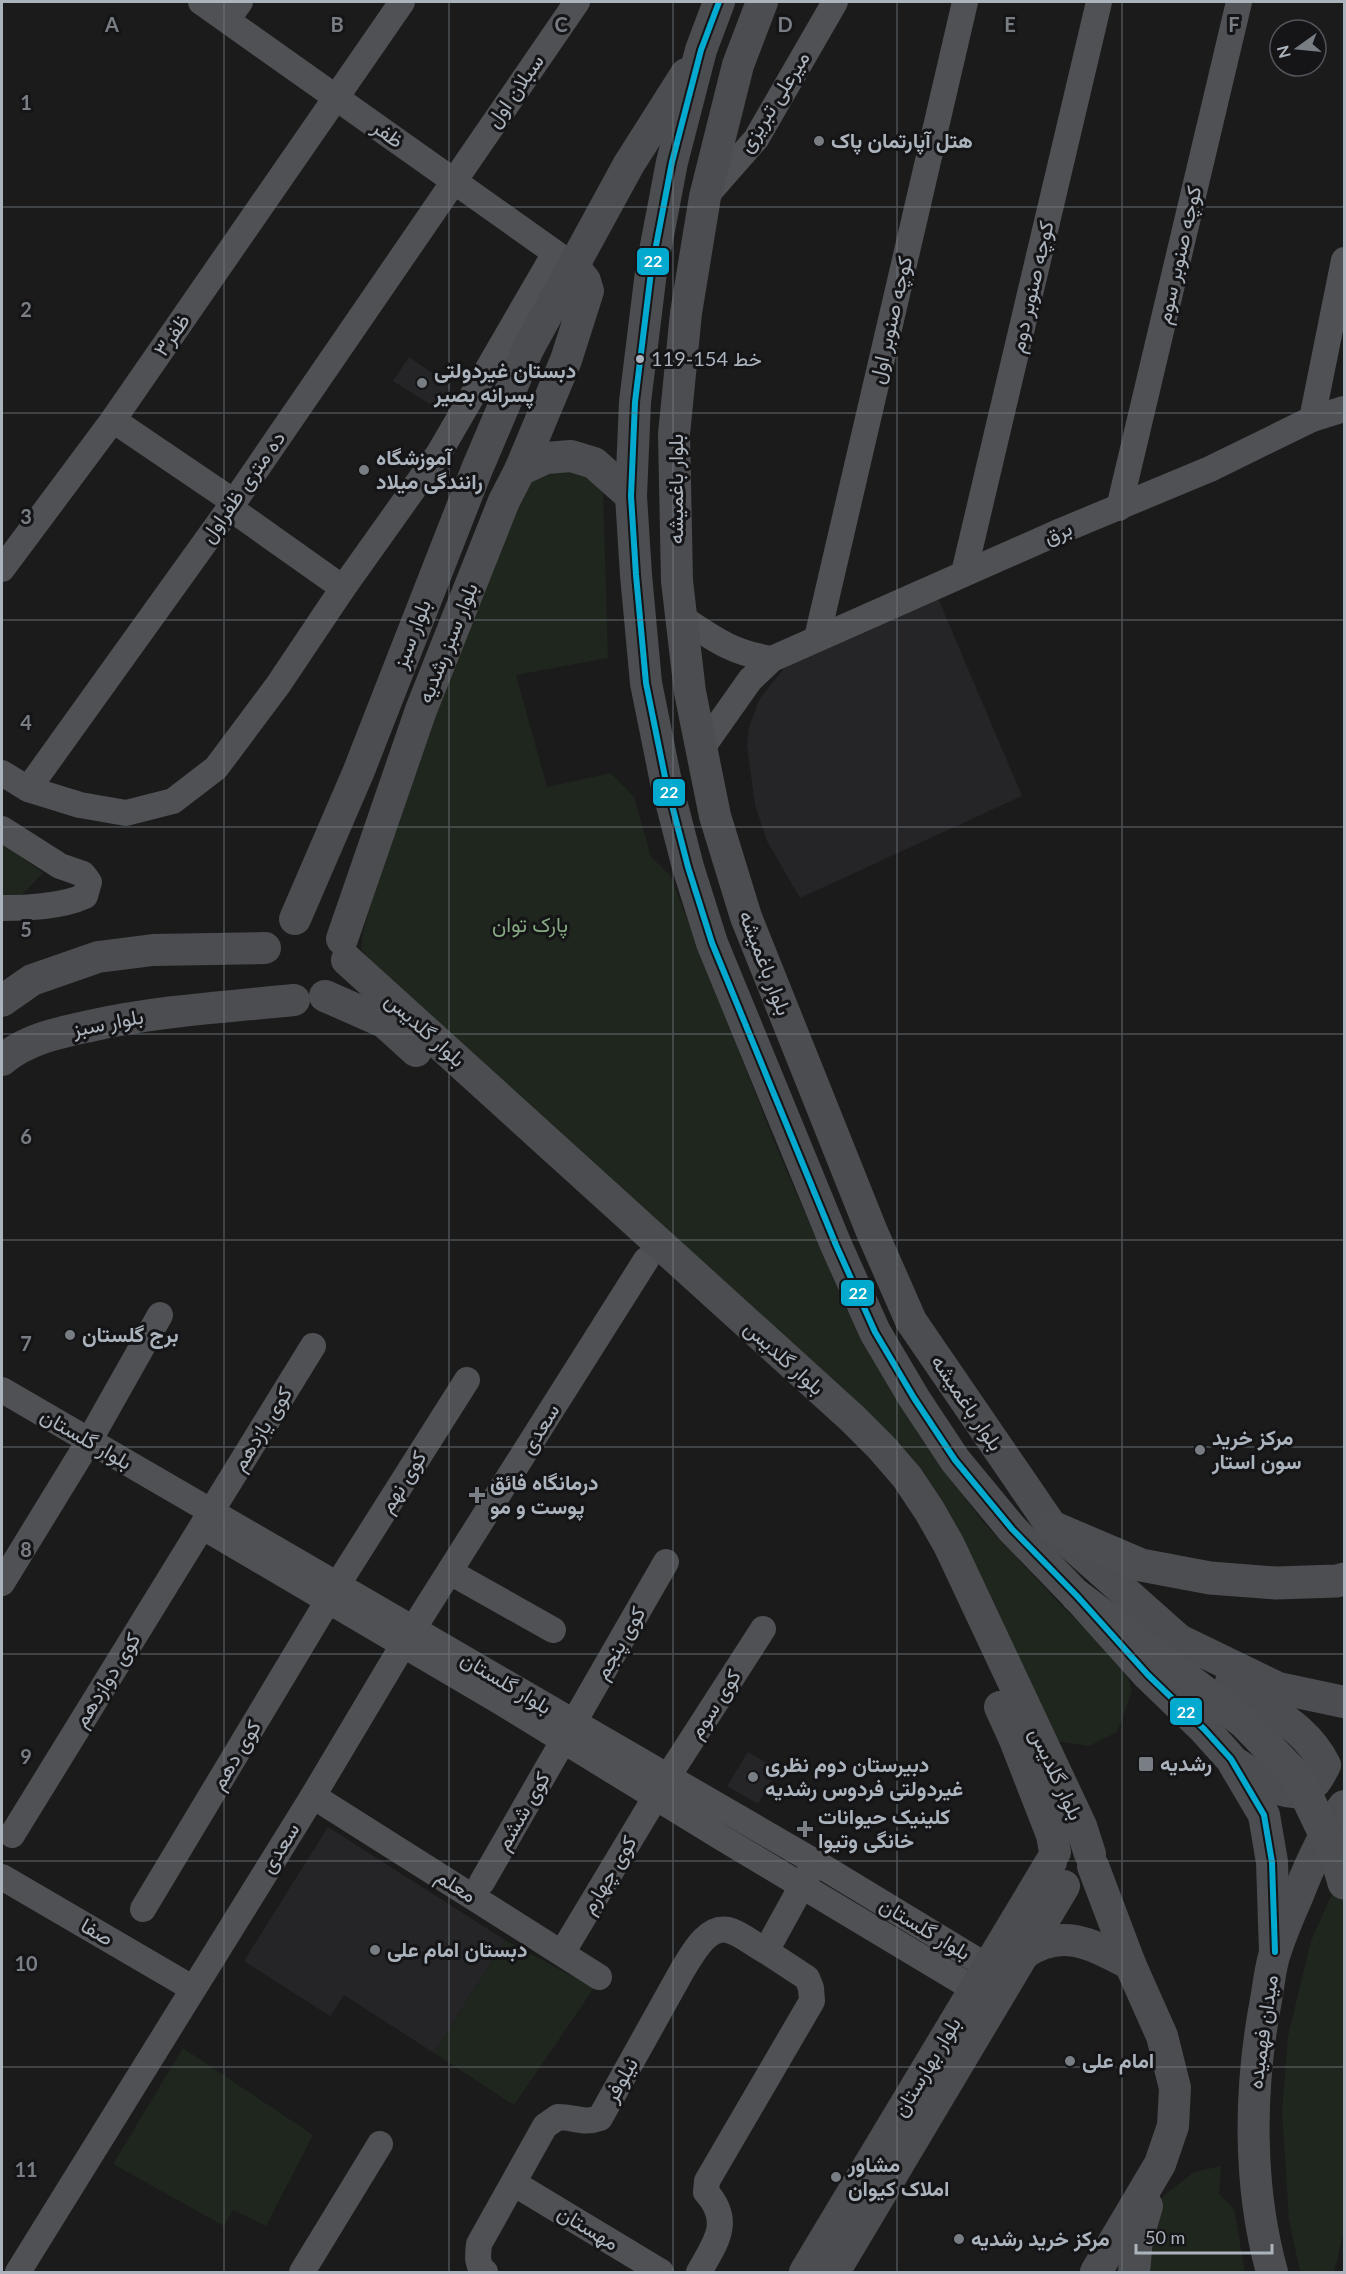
<svg xmlns="http://www.w3.org/2000/svg" width="1346" height="2274" viewBox="0 0 1346 2274" font-family="Lato,Vazirmatn,sans-serif">
	<style>
		.built { fill: #252528 }
		.green { fill: #1e261e }
		.lines { fill: none; stroke-linecap: round; stroke-linejoin: round }
		.minor { stroke: #4f5154; stroke-width: 26 }
		.major { stroke: #4c4d50; stroke-width: 32 }
		.highway { stroke: #4c4e51; stroke-width: 33 }
		.highway-bridge { stroke: #4c4e51; stroke-width: 33 }
		.bus-1-casing { stroke: #151517; stroke-width: 10 }
		.bus-1 { stroke: #00a9ce; stroke-width: 6 }
		.grid { fill: none; stroke: #797e84; stroke-width: 1.5; stroke-opacity: 0.55 }
		.poi-dot { fill: #797e84; stroke: #151517; stroke-width: 2 }
		.bus-dot { fill: #abb3bd; stroke: #151517; stroke-width: 2 }
		.labels { text-anchor: middle; stroke-width: 6; stroke-linejoin: round; paint-order: stroke }
		.bus-label { font-size: 20px; fill: #abb3bd; stroke: #151517; text-anchor: start }
		.street-label { font-size: 21px; fill: #abb3bd; stroke: #151517 }
		.poi-label { font-size: 21px; font-weight: bold; fill: #abb3bd; stroke: #151517; text-anchor: start }
		.park-label { font-size: 21px; fill: #85a981; stroke: #151517 }
		.grid-label { font-size: 20px; text-anchor: middle; font-weight: bold; fill: #797e84; stroke: #151517; stroke-width: 6; stroke-linejoin: round; paint-order: stroke }
		.line-badge { stroke: #151517; stroke-width: 2 }
		.badge-label { font-size: 16px; text-anchor: middle; font-weight: bold; fill: #fff }
	</style>
	<rect width="100%" height="100%" fill="#1b1b1b"/>
	<g class="built">
		<path d="M 409,357 L 451,386 L 436,408 L 393,381 Z"/>
		<path d="M 937,596 L 1022,796 L 800,898 L 767,841 L 755,805 L 747,745 L 749,727 L 760,698 L 786,666 Z"/>
		<path d="M 748,1752 L 778,1769 L 758,1804 L 727,1786 Z"/>
		<path d="M 328,1827 L 505,1940 L 434,2053 L 344,1995 L 330,2016 L 244,1961 Z"/>
	</g>
	<g class="green">
		<path d="M 572,467 L 603,489 L 608,658 L 516,675 L 547,787 L 611,773 L 634,797 L 651,857 L 670,875 L 776,1146 L 846,1308 L 922,1440 L 984,1523 L 1060,1604 L 1126,1669 L 1132,1691 L 1117,1732 L 1089,1746 L 1056,1741 L 993,1601 L 892,1449 L 374,965 L 361,949 L 363,932 L 400,804 L 524,488 L 542,475 Z"/>
		<path d="M 2,842 L 43,873 L 2,915 Z"/>
		<path d="M 1344,1867 L 1344,2231 L 1334,2272 L 1300,2272 L 1289,2219 L 1282,2112 L 1288,2036 L 1311,1941 Z"/>
		<path d="M 505,1940 L 594,1988 L 514,2105 L 434,2053 Z"/>
		<path d="M 183,2048 L 313,2135 L 266,2226 L 233,2210 L 224,2226 L 113,2164 Z"/>
		<path d="M 1221,2166 L 1219,2194 L 1234,2209 L 1245,2272 L 1148,2272 L 1151,2234 L 1162,2197 L 1194,2172 Z"/>
	</g>
	<g class="lines">
		<g class="minor">
			<path d="M 201,2 L 568,262"/>
			<path d="M 227,20 L 240,2"/>
			<path d="M 705,197 L 756,139 L 835,2"/>
			<path d="M 1312,419 L 1344,260"/>
			<path d="M 113,420 L 234,502"/>
			<path d="M 230,508 L 343,588"/>
			<path d="M 1119,508 L 1239,2"/>
			<path d="M 2,569 L 113,420 L 402,2"/>
			<path d="M 964,573 L 1099,2"/>
			<path d="M 681,617 C 714,639 732,653 772,659"/>
			<path d="M 817,638 L 965,2"/>
			<path d="M 702,748 L 750,680 L 772,659 L 1061,531 L 1210,469 L 1312,419 L 1344,409"/>
			<path d="M 2,773 L 28,789 L 80,805 L 126,813 L 173,801 L 216,768 L 278,685 L 343,588 L 439,453 L 555,253"/>
			<path d="M 28,789 L 234,502 L 577,2"/>
			<path d="M 2,829 L 60,866 L 83,874 L 89,882 L 85,896 C 61,907 28,908 2,908"/>
			<path d="M 2,1390 L 815,1862 L 1003,1976"/>
			<path d="M 210,1531 L 499,1701 L 722,1838 L 989,1998"/>
			<path d="M 450,1572 L 553,1630"/>
			<path d="M 2,1583 L 89,1441 L 160,1315"/>
			<path d="M 313,1796 L 599,1977"/>
			<path d="M 12,1835 L 313,1346"/>
			<path d="M 2,1877 L 192,1988"/>
			<path d="M 482,1882 L 666,1562"/>
			<path d="M 143,1909 L 338,1584 L 467,1380"/>
			<path d="M 562,1953 L 667,1778 L 763,1629"/>
			<path d="M 515,2184 L 661,2272"/>
			<path d="M 18,2272 L 313,1796 L 403,1645 L 646,1260"/>
			<path d="M 302,2272 L 380,2144"/>
			<path d="M 485,2272 C 476,2265 478,2255 479,2244 L 545,2126 L 558,2117 C 575,2117 583,2124 600,2118 L 683,1969 C 692,1955 707,1925 728,1930 C 741,1933 754,1945 766,1951"/>
			<path d="M 699,2272 C 715,2243 733,2222 706,2192 L 707,2181 L 812,2001 L 811,1988 L 807,1978 L 766,1951 L 810,1871"/>
		</g>
		<g class="major">
			<path d="M 719,2 L 701,50 L 672,162 L 651,272 L 635,402 L 631,496 L 636,575 L 646,683 L 666,782 L 688,867 L 712,943 L 836,1245 L 875,1332 L 914,1398 L 955,1460 L 1012,1529 L 1077,1596 L 1148,1675 L 1204,1729 L 1231,1759 L 1264,1815 L 1272,1862 L 1275,1952"/>
			<path d="M 762,2 L 738,65 L 705,197 L 686,313 L 674,434 L 677,581 L 690,692 L 715,816 L 746,917 L 872,1232 L 911,1321 L 1052,1527 L 1179,1640 L 1278,1688 L 1344,1702"/>
			<path d="M 520,470 L 566,360 L 588,291 L 585,281 L 574,267"/>
			<path d="M 295,919 L 358,773 L 477,469 L 528,349 L 629,164 L 686,74"/>
			<path d="M 342,939 L 421,710 L 504,501 L 520,470 L 546,458 L 571,456 L 594,463 L 631,496"/>
			<path d="M 347,960 L 853,1419 L 881,1447 L 907,1477 L 929,1510 L 949,1545 L 1081,1826 L 1090,1854"/>
			<path d="M 325,996 L 384,1022 L 416,1051"/>
			<path d="M 2,1001 L 32,980 L 98,957 L 153,950 L 265,948"/>
			<path d="M 2,1060 C 27,1039 58,1033 90,1026 C 157,1011 225,1007 294,1000"/>
			<path d="M 1231,1682 C 1265,1710 1305,1724 1325,1765 C 1322,1771 1319,1777 1315,1782 C 1292,1808 1258,1777 1237,1764"/>
			<path d="M 1000,1707 L 1015,1740 L 1052,1835 L 1055,1852"/>
			<path d="M 1093,1866 L 1130,1964 L 1162,2036 L 1175,2088 L 1173,2126 L 1160,2164 L 1096,2272"/>
			<path d="M 1025,1953 C 1063,1927 1093,1945 1130,1964"/>
			<path d="M 805,2272 L 1051,1862"/>
			<path d="M 834,2272 L 1064,1886"/>
			<path d="M 1134,2272 L 1137,2239 L 1147,2206"/>
			<path d="M 1272,2272 C 1248,2185 1249,2089 1266,2000 C 1269,1984 1270,1966 1276,1950 C 1282,1932 1290,1913 1298,1895 C 1310,1864 1324,1832 1344,1806"/>
		</g>
		<g class="highway">
			<path d="M 1052,1527 L 1141,1565 L 1210,1578 L 1276,1583 L 1337,1581 L 1344,1579"/>
			<path d="M 1077,1596 L 1244,1722 L 1298,1778"/>
			<path d="M 1337,1859 L 1344,1883"/>
		</g>
		<path class="highway-bridge" d="M 1298,1778 L 1337,1859"/>
		<defs>
			<path id="bus-1" d="M 719,2 L 701,50 L 672,162 L 651,272 L 635,402 L 631,496 L 636,575 L 646,683 L 666,782 L 688,867 L 712,943 L 836,1245 L 875,1332 L 914,1398 L 955,1460 L 1012,1529 L 1077,1596 L 1148,1675 L 1204,1729 L 1231,1759 L 1264,1815 L 1272,1862 L 1275,1952"/>
		</defs>
		<use href="#bus-1" class="bus-1-casing"/>
		<use href="#bus-1" class="bus-1"/>
	</g>
	<path class="grid" d="M 224,2 L 224,2272M 449,2 L 449,2272M 673,2 L 673,2272M 897,2 L 897,2272M 1122,2 L 1122,2272M 2,207 L 1344,207M 2,413 L 1344,413M 2,620 L 1344,620M 2,827 L 1344,827M 2,1034 L 1344,1034M 2,1240 L 1344,1240M 2,1447 L 1344,1447M 2,1654 L 1344,1654M 2,1861 L 1344,1861M 2,2067 L 1344,2067"/>
	<g class="poi-dot">
		<circle cx="819" cy="141" r="6"/>
		<circle cx="422" cy="383" r="6"/>
		<circle cx="364" cy="470" r="6"/>
		<circle cx="70" cy="1335" r="6"/>
		<circle cx="1200" cy="1450" r="6"/>
		<path d="M474 1486h6v6h6v6h-6v6h-6v-6h-6v-6h6z"/>
		<rect x="1138" y="1756" width="16" height="16" rx="3"/>
		<circle cx="753" cy="1777" r="6"/>
		<path d="M802 1820h6v6h6v6h-6v6h-6v-6h-6v-6h6z"/>
		<circle cx="375" cy="1950" r="6"/>
		<circle cx="1070" cy="2061" r="6"/>
		<circle cx="836" cy="2177" r="6"/>
		<circle cx="959" cy="2239" r="6"/>
	</g>
	<circle class="bus-dot" cx="640" cy="359" r="5"/>
	<g class="labels">
		<g class="bus-label">
			<text x="651" y="366">خط 154-119</text>
		</g>
		<g class="street-label">
			<text transform="translate(515 91) rotate(-55)" y="7">سبلان اول</text>
			<text transform="translate(774 102) rotate(-58)" y="7">میرعلی تبریزی</text>
			<text transform="translate(388 134) rotate(36)" y="7">ظفر</text>
			<text transform="translate(1179 255) rotate(-77)" y="7">کوچه صنوبر سوم</text>
			<text transform="translate(1032 287) rotate(-77)" y="7">کوچه صنوبر دوم</text>
			<text transform="translate(891 320) rotate(-77)" y="7">کوچه صنوبر اول</text>
			<text transform="translate(172 335) rotate(-55)" y="7">ظفر۳</text>
			<text transform="translate(243 487) rotate(-55)" y="7">ده متری ظفراول</text>
			<text transform="translate(676 489) rotate(-90)" y="7">بلوار باغمیشه</text>
			<text transform="translate(1058 533) rotate(-23)" y="7">برق</text>
			<text transform="translate(412 634) rotate(-69)" y="7">بلوار سبز</text>
			<text transform="translate(448 643) rotate(-68)" y="7">بلوار سبز رشدیه</text>
			<text transform="translate(765 963) rotate(69)" y="7">بلوار باغمیشه</text>
			<text transform="translate(108 1023) rotate(-11)" y="7">بلوار سبز</text>
			<text transform="translate(425 1030) rotate(42)" y="7">بلوار گلدیس</text>
			<text transform="translate(784 1358) rotate(42)" y="7">بلوار گلدیس</text>
			<text transform="translate(967 1403) rotate(56)" y="7">بلوار باغمیشه</text>
			<text transform="translate(262 1429) rotate(-58)" y="7">کوی یازدهم</text>
			<text transform="translate(540 1429) rotate(-58)" y="7">سعدی</text>
			<text transform="translate(86 1439) rotate(30)" y="7">بلوار گلستان</text>
			<text transform="translate(403 1482) rotate(-58)" y="7">کوی نهم</text>
			<text transform="translate(620 1643) rotate(-60)" y="7">کوی پنجم</text>
			<text transform="translate(107 1680) rotate(-58)" y="7">کوی دوازدهم</text>
			<text transform="translate(506 1683) rotate(31)" y="7">بلوار گلستان</text>
			<text transform="translate(715 1704) rotate(-57)" y="7">کوی سوم</text>
			<text transform="translate(236 1755) rotate(-59)" y="7">کوی دهم</text>
			<text transform="translate(1056 1774) rotate(65)" y="7">بلوار گلدیس</text>
			<text transform="translate(523 1811) rotate(-60)" y="7">کوی ششم</text>
			<text transform="translate(280 1848) rotate(-58)" y="7">سعدی</text>
			<text transform="translate(609 1875) rotate(-59)" y="7">کوی چهارم</text>
			<text transform="translate(456 1886) rotate(32)" y="7">معلم</text>
			<text transform="translate(925 1929) rotate(31)" y="7">بلوار گلستان</text>
			<text transform="translate(97 1932) rotate(30)" y="7">صفا</text>
			<text transform="translate(1263 2032) rotate(-82)" y="7">میدان فهمیده</text>
			<text transform="translate(927 2067) rotate(-59)" y="7">بلوار بهارستان</text>
			<text transform="translate(621 2080) rotate(-61)" y="7">نیلوفر</text>
			<text transform="translate(588 2228) rotate(31)" y="7">مهستان</text>
		</g>
		<g class="poi-label">
			<text x="831" y="148">هتل آپارتمان پاک</text>
			<text x="434" y="378">دبستان غیردولتی<tspan x="434" dy="24">پسرانه بصیر</tspan></text>
			<text x="376" y="465">آموزشگاه<tspan x="376" dy="24">رانندگی میلاد</tspan></text>
			<text x="82" y="1342">برج گلستان</text>
			<text x="1212" y="1445">مرکز خرید<tspan x="1212" dy="24">سون استار</tspan></text>
			<text x="490" y="1490">درمانگاه فائق<tspan x="490" dy="24">پوست و مو</tspan></text>
			<text x="1160" y="1771">رشدیه</text>
			<text x="765" y="1772">دبیرستان دوم نظری<tspan x="765" dy="24">غیردولتی فردوس رشدیه</tspan></text>
			<text x="818" y="1824">کلینیک حیوانات<tspan x="818" dy="24">خانگی وتیوا</tspan></text>
			<text x="387" y="1957">دبستان امام علی</text>
			<text x="1082" y="2068">امام علی</text>
			<text x="848" y="2172">مشاور<tspan x="848" dy="24">املاک کیوان</tspan></text>
			<text x="971" y="2246">مرکز خرید رشدیه</text>
		</g>
		<g class="park-label">
			<text x="530" y="932">پارک توان</text>
		</g>
	</g>
	<g class="grid-label">
		<text x="112" y="32">A</text>
		<text x="337" y="32">B</text>
		<text x="561" y="32">C</text>
		<text x="785" y="32">D</text>
		<text x="1010" y="32">E</text>
		<text x="1234" y="32">F</text>
		<text x="26" y="110">1</text>
		<text x="26" y="317">2</text>
		<text x="26" y="524">3</text>
		<text x="26" y="730">4</text>
		<text x="26" y="937">5</text>
		<text x="26" y="1144">6</text>
		<text x="26" y="1351">7</text>
		<text x="26" y="1557">8</text>
		<text x="26" y="1764">9</text>
		<text x="26" y="1971">10</text>
		<text x="26" y="2177">11</text>
	</g>
	<g class="line-badge">
		<rect x="636" y="247" width="34" height="29" rx="6" fill="#00a9ce"/>
		<rect x="652" y="778" width="34" height="29" rx="6" fill="#00a9ce"/>
		<rect x="840" y="1279" width="35" height="28" rx="6" fill="#00a9ce"/>
		<rect x="1169" y="1697" width="34" height="29" rx="6" fill="#00a9ce"/>
	</g>
	<g class="badge-label">
		<text x="653" y="267">22</text>
		<text x="669" y="798">22</text>
		<text x="858" y="1299">22</text>
		<text x="1186" y="1718">22</text>
	</g>
	<rect width="1346" height="2274" fill="none" stroke="#abb3bd" stroke-width="6"/>
	<g transform="translate(1298 48) rotate(255)"><circle r="28" fill="#151517" stroke="#515459" stroke-width="1.5"/>
	<path d="M0-4.5L10 22L0 15L-10 22Z" fill="#797e84"/>
	<text y="-9" font-size="16" font-weight="bold" text-anchor="middle" fill="#abb3bd">N</text>
	</g>
	<path d="M1136 2244v9h136v-9" fill="none" stroke="#abb3bd" stroke-width="3"/>
	<text x="1145" y="2244" font-size="18" fill="#abb3bd" stroke="#151517" stroke-width="4.5" paint-order="stroke">50 m</text>
</svg>
